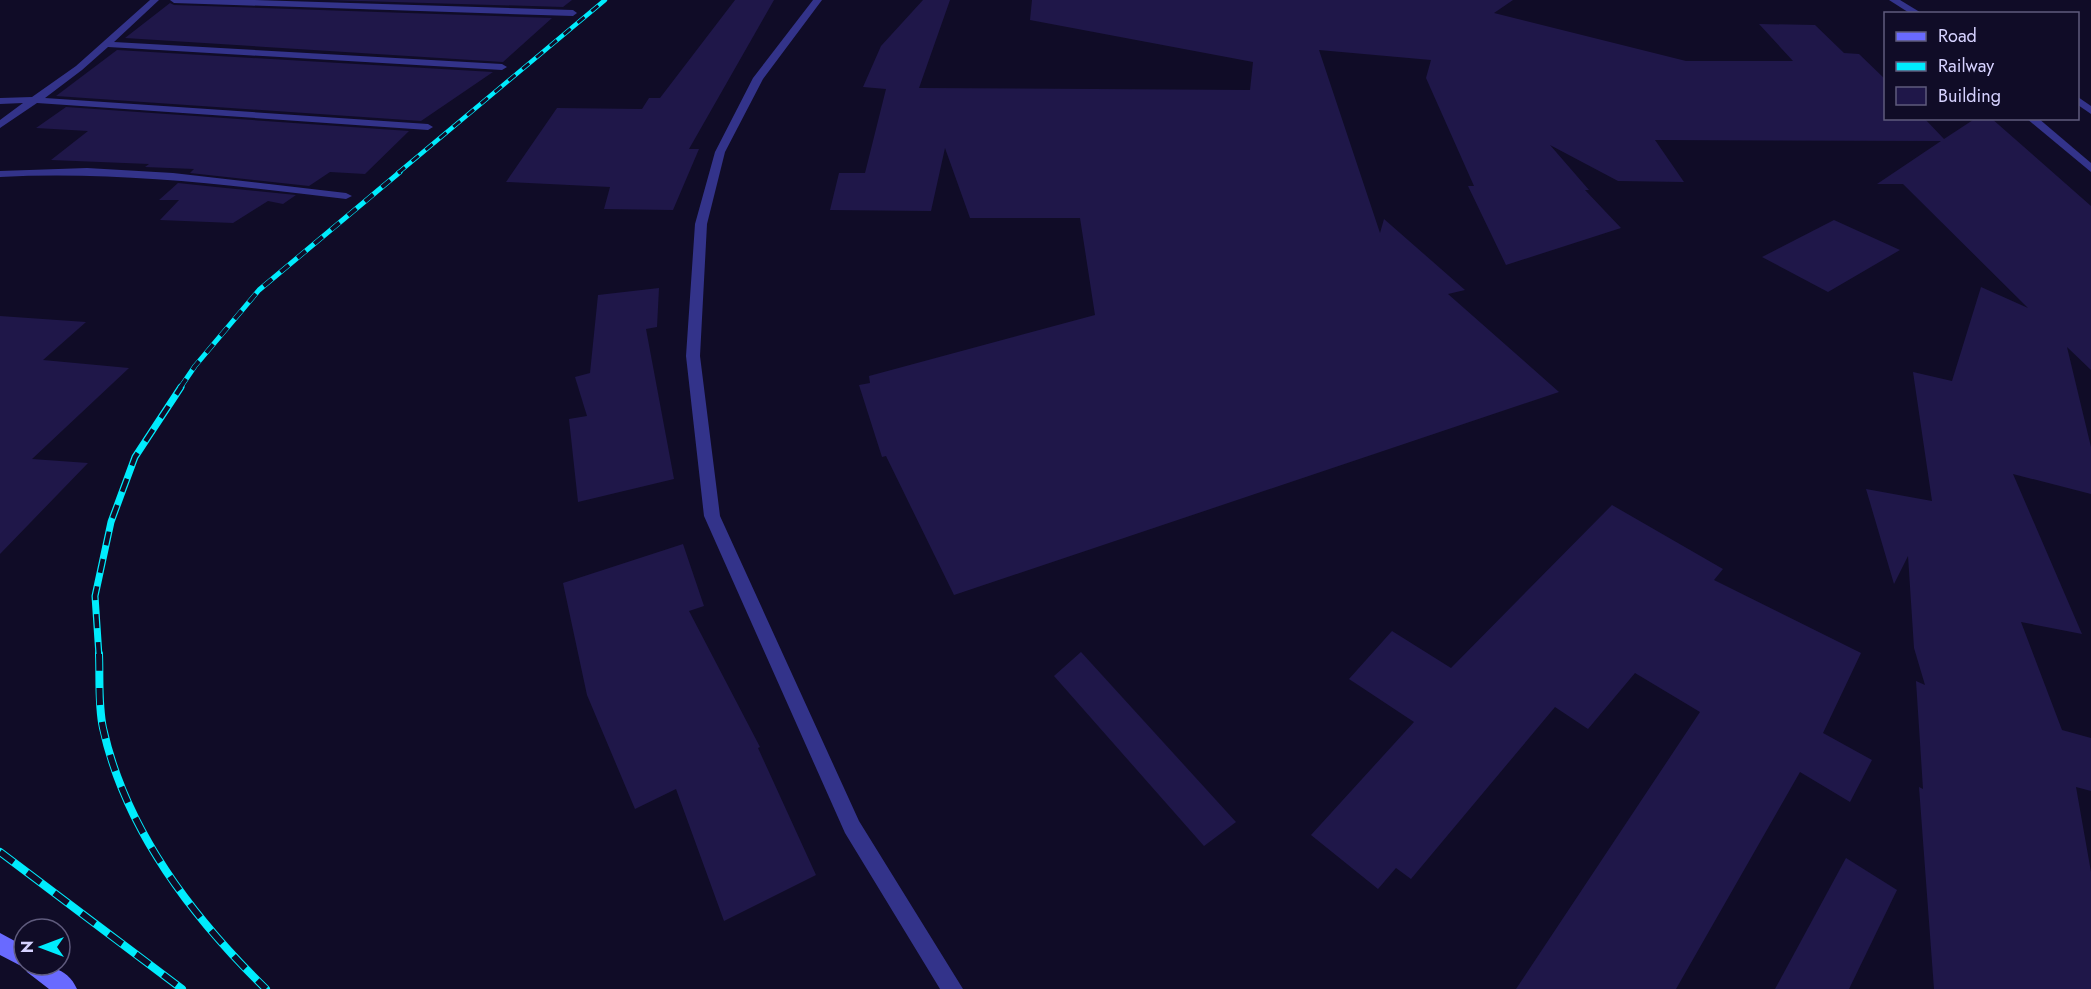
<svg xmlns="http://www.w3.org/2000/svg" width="2091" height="989" viewBox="0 0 2091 989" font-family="Jost,sans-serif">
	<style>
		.building { fill: #1f1749 }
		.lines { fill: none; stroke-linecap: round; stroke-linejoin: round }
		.lane { fill: #33338a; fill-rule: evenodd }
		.street { fill: #33338a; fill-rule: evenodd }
		.secondary { fill: #696aff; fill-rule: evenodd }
		.rail-far3-casing { stroke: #00ecfd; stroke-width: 4.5 }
		.rail-far2-casing { stroke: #00ecfd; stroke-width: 5 }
		.rail-far1-casing { stroke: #00ecfd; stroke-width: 7 }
		.rail-casing { stroke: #00ecfd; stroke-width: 8 }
		.rail-far3 { stroke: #100c27; stroke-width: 3; stroke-dasharray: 9; stroke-linecap: butt }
		.rail-far2 { stroke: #100c27; stroke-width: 4; stroke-dasharray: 11; stroke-linecap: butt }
		.rail-far1 { stroke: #100c27; stroke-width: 4.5; stroke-dasharray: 14; stroke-linecap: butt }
		.rail { stroke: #100c27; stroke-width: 6; stroke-dasharray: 17; stroke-linecap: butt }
	</style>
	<rect width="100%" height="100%" fill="#100c27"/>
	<g class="building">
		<path d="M 327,0 L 572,0 L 563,7 Z"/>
		<path d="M 735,0 L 774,0 L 689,149 L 699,149 L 673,210 L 604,209 L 610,187 L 506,182 L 557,108 L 642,109 L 649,98 L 660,98 Z"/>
		<path d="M 923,0 L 950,0 L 919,88 L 1250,90 L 1253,62 L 1030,20 L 1032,0 L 1513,0 L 1494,13 L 1686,61 L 1793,61 L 1759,24 L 1815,25 L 1844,53 L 1859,54 L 1886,80 L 1886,118 L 1924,118 L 1944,139 L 1976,118 L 1991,118 L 2091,206 L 2091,370 L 2067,347 L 2091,447 L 2091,494 L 2013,474 L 2082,634 L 2021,622 L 2062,730 L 2091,738 L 2091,791 L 2076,787 L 2091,872 L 2091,989 L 1934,989 L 1919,787 L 1923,789 L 1916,681 L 1925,685 L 1914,648 L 1908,556 L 1894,584 L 1866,489 L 1932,501 L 1913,372 L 1952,381 L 1981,287 L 2028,308 L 1903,184 L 1877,184 L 1941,141 L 1655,140 L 1684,182 L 1618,181 L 1550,145 L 1589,190 L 1585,190 L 1621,228 L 1506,265 L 1468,186 L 1474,186 L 1426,78 L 1431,60 L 1319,50 L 1380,233 L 1384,219 L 1465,290 L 1448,294 L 1559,392 L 954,595 L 886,456 L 882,457 L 859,385 L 870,383 L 869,376 L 1095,315 L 1080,218 L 970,218 L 945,148 L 931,211 L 830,210 L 839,173 L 865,173 L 886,89 L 863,87 L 881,46 Z"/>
		<path d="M 170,3 L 174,5 L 552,18 L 503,62 L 125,38 Z"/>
		<path d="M 117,50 L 493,72 L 421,121 L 56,96 Z"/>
		<path d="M 66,107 L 409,131 L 365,174 L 330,172 L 309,186 L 190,173 L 194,169 L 145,167 L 149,164 L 51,160 L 88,131 L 36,128 Z"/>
		<path d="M 178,183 L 216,187 L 296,195 L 283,204 L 268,201 L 233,223 L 160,220 L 179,200 L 159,200 Z"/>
		<path d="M 1834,220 L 1900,250 L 1828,292 L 1762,257 Z"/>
		<path d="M 659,288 L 657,327 L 646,329 L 674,479 L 578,502 L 569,419 L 587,416 L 575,377 L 590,373 L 598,295 Z"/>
		<path d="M 0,316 L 86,322 L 43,360 L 129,368 L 32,459 L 88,463 L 0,554 Z"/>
		<path d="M 1612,505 L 1723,569 L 1714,580 L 1861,653 L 1823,733 L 1872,760 L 1850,802 L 1800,772 L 1676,989 L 1516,989 L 1700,712 L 1635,673 L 1588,729 L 1555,707 L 1411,879 L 1396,868 L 1378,889 L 1311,835 L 1414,722 L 1349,679 L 1392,631 L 1451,668 Z"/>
		<path d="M 683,544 L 704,606 L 689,611 L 760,747 L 758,748 L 816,875 L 724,921 L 676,789 L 635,809 L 587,695 L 563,583 Z"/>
		<path d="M 1081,652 L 1236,822 L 1204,846 L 1054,676 Z"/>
		<path d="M 1846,858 L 1897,890 L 1849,989 L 1775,989 Z"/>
	</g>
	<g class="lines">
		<path class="lane" d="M 813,0 L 822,0 L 763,79 L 725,152 L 707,224 L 700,356 L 720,516 L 859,821 L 963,989 L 940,989 L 845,833 L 704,516 L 686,356 L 695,224 L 715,152 L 753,78 Z"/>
		<g class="street">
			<path d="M 150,0 L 159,0 L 114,42 L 502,64 L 507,67 L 502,70 L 108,47 L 82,70 L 45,98 L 428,124 L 433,127 L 428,130 L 37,103 L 0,128 L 0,120 L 23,103 L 0,104 L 0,98 L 32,97 L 76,66 Z"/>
			<path d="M 170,0 L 255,0 L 573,10 L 577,13 L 573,16 L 174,3 Z"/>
			<path d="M 1889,0 L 1900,0 L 1923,14 L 1911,14 Z"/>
			<path d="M 2078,97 L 2091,106 L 2091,114 L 2078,105 Z"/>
			<path d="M 2026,118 L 2038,118 L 2091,163 L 2091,172 Z"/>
			<path d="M 87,168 L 173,173 L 346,193 L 352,196 L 346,199 C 231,185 116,171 0,177 L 0,171 Z"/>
		</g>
		<path class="secondary" d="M 0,933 L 24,946 L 24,965 C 45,965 67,966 77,989 L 49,989 L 27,972 L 25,968 L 0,955 Z"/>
		<defs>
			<path id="rail-far3" d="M 398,173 L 605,0"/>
			<path id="rail-far2" d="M 180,388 L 195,366 L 259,290 L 400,172"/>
			<path id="rail-far1" d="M 99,656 L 95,596 L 111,522 L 135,457 L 181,387"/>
			<g id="rail">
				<path d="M 99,654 C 100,678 98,705 103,728 C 125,829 193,918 266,989"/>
				<path d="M 0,852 L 182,989"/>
			</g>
		</defs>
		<use href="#rail-far3" class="rail-far3-casing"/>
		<use href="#rail-far2" class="rail-far2-casing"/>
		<use href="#rail-far1" class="rail-far1-casing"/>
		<use href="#rail" class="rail-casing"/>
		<use href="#rail-far3" class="rail-far3"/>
		<use href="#rail-far2" class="rail-far2"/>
		<use href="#rail-far1" class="rail-far1"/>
		<use href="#rail" class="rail"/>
	</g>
	<rect x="1884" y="12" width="195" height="108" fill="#100c27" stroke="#5f5b7d" stroke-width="1.5"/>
	<rect x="1896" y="32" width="30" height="9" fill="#696aff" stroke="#5f5b7d" stroke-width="1.5"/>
	<text x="1938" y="42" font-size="18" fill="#d6d2ff">Road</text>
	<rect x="1896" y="62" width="30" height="9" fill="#00ecfd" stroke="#5f5b7d" stroke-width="1.5"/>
	<text x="1938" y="72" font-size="18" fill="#d6d2ff">Railway</text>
	<rect x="1896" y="87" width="30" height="18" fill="#1f1749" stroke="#5f5b7d" stroke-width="1.5"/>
	<text x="1938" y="102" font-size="18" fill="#d6d2ff">Building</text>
	<g transform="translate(42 947) rotate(270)"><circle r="28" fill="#100c27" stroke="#5f5b7d" stroke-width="1.5"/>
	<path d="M0-4.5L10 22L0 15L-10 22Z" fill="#00ecfd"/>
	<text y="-9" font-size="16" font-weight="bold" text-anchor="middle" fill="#d6d2ff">N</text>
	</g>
</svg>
